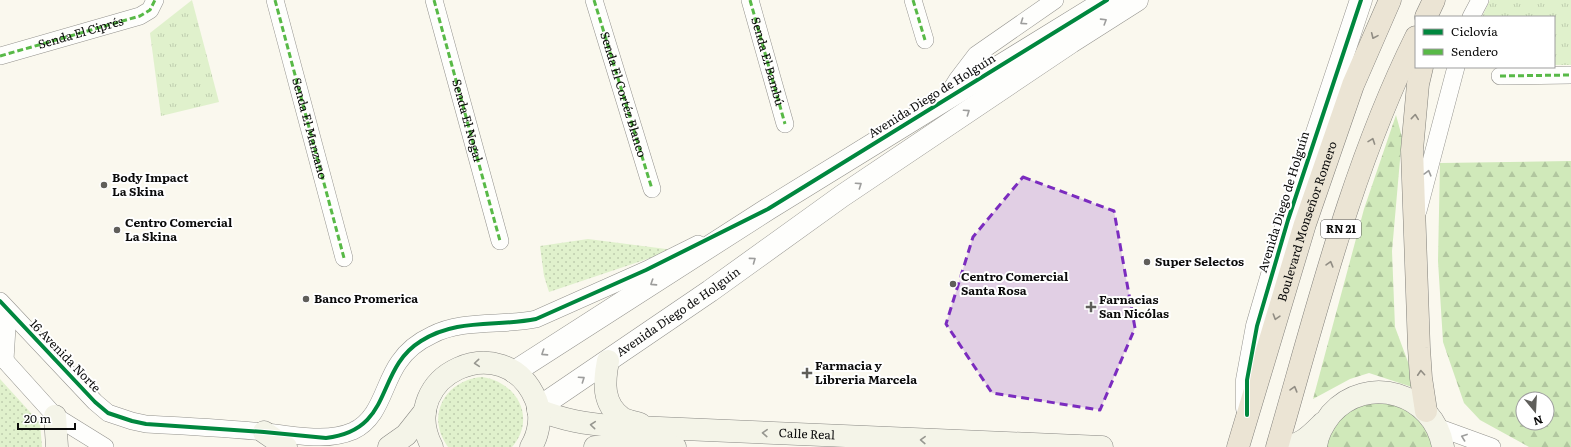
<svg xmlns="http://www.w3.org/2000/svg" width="1571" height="447" viewBox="0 0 1571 447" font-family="Literata,serif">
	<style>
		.grass { fill: url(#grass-dots) }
		.forest { fill: url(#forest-firs); fill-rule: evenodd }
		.park { fill: url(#park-tufts) }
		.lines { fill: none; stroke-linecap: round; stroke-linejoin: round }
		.minor-casing { stroke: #93928d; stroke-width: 18 }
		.tertiary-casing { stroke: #93928d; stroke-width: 23 }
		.secondary-casing { stroke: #898884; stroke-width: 23 }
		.trunk-casing { stroke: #807f7a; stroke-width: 23 }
		.minor { stroke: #fefefc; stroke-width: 17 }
		.tertiary { stroke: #fefefc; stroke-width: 22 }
		.secondary { stroke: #f4f4e8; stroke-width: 22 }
		.trunk { stroke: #ebe4d4; stroke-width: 22 }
		.quiet { stroke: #58b947; stroke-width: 3; stroke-dasharray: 6 3; stroke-linecap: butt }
		.cycleway-casing { stroke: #fff; stroke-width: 6 }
		.cycleway { stroke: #00873e; stroke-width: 4 }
		.oneway { stroke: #9d9d9c }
		.oneway2 { stroke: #918d84 }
		.oneway3 { stroke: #979790 }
		.marked { fill: #7b2cbf; fill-opacity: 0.2; stroke: #7b2cbf; stroke-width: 3; stroke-dasharray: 8 5; stroke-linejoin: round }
		.poi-dot { fill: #5f5e5a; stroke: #fff; stroke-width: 1.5 }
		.labels { text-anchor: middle; stroke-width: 4; stroke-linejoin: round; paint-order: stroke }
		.shield { fill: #fff; stroke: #545454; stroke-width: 1 }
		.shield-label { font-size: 11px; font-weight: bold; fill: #0b0b0b }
		.street-label { font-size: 12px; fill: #0b0b0b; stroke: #fff }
		.poi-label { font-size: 12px; font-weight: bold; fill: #0b0b0b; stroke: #fff; text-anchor: start }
	</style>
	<defs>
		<pattern id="grass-dots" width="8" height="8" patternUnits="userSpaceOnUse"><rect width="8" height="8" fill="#e0f1cc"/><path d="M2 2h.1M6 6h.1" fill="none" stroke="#bfcdae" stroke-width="1.8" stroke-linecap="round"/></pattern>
		<pattern id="forest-firs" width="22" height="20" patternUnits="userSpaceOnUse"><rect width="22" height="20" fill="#d0e9ba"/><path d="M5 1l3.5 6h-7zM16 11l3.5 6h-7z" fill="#b1c69f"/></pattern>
		<pattern id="park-tufts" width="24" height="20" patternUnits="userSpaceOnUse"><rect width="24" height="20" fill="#e0f1cc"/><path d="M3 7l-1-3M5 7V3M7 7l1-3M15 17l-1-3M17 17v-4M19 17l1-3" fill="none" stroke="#bfcdae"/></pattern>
	</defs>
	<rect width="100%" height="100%" fill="#faf8ee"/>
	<g class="grass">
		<path d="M 588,239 L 674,250 L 549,292 L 544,276 L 540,246 Z"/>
		<path d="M 482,377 C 517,382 537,418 512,447 L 448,447 C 425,416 445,380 482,377 Z"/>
		<path d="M 0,379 L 40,423 L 42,447 L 0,447 Z"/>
	</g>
	<g class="forest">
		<path d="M 1396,115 L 1402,137 L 1392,251 L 1395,327 L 1418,389 L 1369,373 L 1350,379 L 1313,399 L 1364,209 Z"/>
		<path d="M 1571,161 L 1571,447 L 1529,447 L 1480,420 L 1464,403 L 1443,342 L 1438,261 L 1440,163 ZM 1523,399 L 1547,399 L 1547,423 L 1523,423 Z"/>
		<path d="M 1382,399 L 1419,416 L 1429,433 L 1433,447 L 1321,447 L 1347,410 Z"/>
	</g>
	<g class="park">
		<path d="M 192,0 L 219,102 L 161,116 L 150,33 Z"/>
		<path d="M 1490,0 L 1571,0 L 1571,65 L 1554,65 L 1554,17 L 1482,17 Z"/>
	</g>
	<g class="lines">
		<defs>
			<g id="minor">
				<path d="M 275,0 L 344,258"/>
				<path id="s1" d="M 434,0 L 500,241"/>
				<path id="s2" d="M 594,0 L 652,189"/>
				<path d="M 750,0 L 785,124"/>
				<path d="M 913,0 L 925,40"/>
				<path d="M 1471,17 L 1480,0"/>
				<path d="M 0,56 L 140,16 L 150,10 L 155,0"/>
				<path d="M 1500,76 L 1571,75"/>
				<path d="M 945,99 L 957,80 L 976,55 L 1055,0"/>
				<path d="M 1418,211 L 1456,67"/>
				<path d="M 0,301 L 95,402 L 108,413 L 132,421 L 146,424 C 185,426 224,428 264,432 C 293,434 325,443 353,431 C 381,418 383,384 399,362 C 407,350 419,341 432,335 C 462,319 503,326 536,319 L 646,270 L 698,244"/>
				<path d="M 0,355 L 55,416 L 105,447"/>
				<path d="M 5,360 L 8,311"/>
				<path d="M 1437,427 L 1492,447"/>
			</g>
			<g id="tertiary">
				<path d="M 514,372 L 768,209 L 1107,0"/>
				<path id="s3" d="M 538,408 L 710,291 L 842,196 L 1071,42 L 1137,0"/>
				<path d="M 1247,408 L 1247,380 L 1257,326 L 1288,220 L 1361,0"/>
			</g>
			<g id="secondary">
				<path d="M 608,361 C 604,381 602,404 622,418 C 627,421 634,422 640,424"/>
				<path id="s4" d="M 538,410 C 564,420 585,424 613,426 L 1102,447"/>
				<path d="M 55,416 L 57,447"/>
				<path d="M 264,432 L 286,447"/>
				<path d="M 389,447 L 406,435 L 425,411"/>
				<path d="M 432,447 C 395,375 505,325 536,400 C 542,415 539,434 531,447"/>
				<path d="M 595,447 L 675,447"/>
				<path d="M 1281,447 C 1301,446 1310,436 1323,423"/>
				<path d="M 1316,447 C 1317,435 1324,423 1331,414 C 1367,373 1434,393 1443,447"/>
			</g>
			<g id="trunk">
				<path d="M 1426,17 L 1434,0"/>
				<path d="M 1422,67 L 1418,84 L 1412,150 L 1419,348 L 1421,378 L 1426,411"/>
				<path id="s5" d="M 1238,447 L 1305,224 L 1353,85 L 1390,0"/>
				<path d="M 1277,447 C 1317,309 1352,166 1416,37"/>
			</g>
		</defs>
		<use href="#minor" class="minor-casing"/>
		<use href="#tertiary" class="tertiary-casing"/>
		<use href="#secondary" class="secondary-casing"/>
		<use href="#trunk" class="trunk-casing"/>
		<use href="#minor" class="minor"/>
		<use href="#tertiary" class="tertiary"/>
		<use href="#secondary" class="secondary"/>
		<use href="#trunk" class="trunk"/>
		<g class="quiet">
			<path id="s6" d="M 275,0 L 344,258"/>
			<path d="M 434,0 L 500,241"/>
			<path d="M 594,0 L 652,189"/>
			<path id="s7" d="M 750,0 L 785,124"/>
			<path d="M 913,0 L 925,40"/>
			<path id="s8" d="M 0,56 L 140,16 L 150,10 L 155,0"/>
			<path d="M 1500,76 L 1571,75"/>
		</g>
		<defs>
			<g id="cycleway">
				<path d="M 0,301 L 95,402 L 108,413 L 132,421 L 146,424 L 264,432 L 326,438 C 395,430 374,370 421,341 C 457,318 496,327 536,319 L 646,270 L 768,209 L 1107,0"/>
				<path d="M 1247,415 L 1247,380 L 1257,326 L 1288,220 L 1361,0"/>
			</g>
		</defs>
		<use href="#cycleway" class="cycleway-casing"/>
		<use href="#cycleway" class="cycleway"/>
	</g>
	<defs><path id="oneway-chevron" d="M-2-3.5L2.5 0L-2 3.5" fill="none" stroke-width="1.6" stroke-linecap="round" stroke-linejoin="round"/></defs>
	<g class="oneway">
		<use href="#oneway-chevron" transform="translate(1104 21) rotate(-32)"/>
		<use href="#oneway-chevron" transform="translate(1023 22) rotate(146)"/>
		<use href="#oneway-chevron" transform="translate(967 112) rotate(-34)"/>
		<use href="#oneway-chevron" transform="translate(1428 173) rotate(-75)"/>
		<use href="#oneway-chevron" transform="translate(859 185) rotate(-34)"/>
		<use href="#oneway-chevron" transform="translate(753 260) rotate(-36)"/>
		<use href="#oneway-chevron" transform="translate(653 283) rotate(147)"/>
		<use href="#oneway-chevron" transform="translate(544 353) rotate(147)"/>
		<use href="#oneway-chevron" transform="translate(582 379) rotate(-34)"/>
		<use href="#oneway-chevron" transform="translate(1464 437) rotate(-160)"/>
	</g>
	<g class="oneway2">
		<use href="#oneway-chevron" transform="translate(1374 36) rotate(114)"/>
		<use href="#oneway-chevron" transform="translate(1415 117) rotate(-84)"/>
		<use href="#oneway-chevron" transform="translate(1372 141) rotate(-70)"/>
		<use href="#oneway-chevron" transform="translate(1330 264) rotate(-74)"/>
		<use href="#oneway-chevron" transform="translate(1276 317) rotate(107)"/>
		<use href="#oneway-chevron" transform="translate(1421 373) rotate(-94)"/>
		<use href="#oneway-chevron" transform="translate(1294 389) rotate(-74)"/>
	</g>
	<g class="oneway3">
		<use href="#oneway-chevron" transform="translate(477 363) rotate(175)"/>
		<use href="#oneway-chevron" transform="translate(593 425) rotate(-175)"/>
		<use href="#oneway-chevron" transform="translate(765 433) rotate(-177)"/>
		<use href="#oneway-chevron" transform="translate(923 440) rotate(-178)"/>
	</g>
	<path class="marked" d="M 1023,177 L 1114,211 L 1135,328 L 1100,410 L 992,393 L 946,324 L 973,237 Z"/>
	<g class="poi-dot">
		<circle cx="104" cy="185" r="4"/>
		<circle cx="117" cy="230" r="4"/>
		<circle cx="1147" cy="262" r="4"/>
		<circle cx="953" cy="284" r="4"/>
		<circle cx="306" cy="299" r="4"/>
		<path d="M1089 301h4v4h4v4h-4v4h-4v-4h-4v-4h4z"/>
		<path d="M805 367h4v4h4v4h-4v4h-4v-4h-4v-4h4z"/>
	</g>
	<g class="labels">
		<rect class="shield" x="1321" y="220" width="40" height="18" rx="3"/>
		<g class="shield-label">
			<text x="1341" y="233">RN 21</text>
		</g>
		<g class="street-label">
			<text dy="4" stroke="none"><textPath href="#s8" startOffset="84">Senda El Ciprés</textPath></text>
			<text dy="4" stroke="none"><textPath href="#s7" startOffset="64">Senda El Bambú</textPath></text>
			<text dy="4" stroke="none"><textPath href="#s2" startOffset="99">Senda El Cortéz Blanco</textPath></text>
			<text transform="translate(932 96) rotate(-32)" y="4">Avenida Diego de Holguín</text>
			<text dy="4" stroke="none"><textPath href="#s1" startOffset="125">Senda El Nogal</textPath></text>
			<text dy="4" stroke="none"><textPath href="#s6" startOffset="133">Senda El Manzano</textPath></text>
			<text transform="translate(1284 202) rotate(-73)" y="4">Avenida Diego de Holguín</text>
			<text dy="4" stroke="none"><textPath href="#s5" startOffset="236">Boulevard Monseñor Romero</textPath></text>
			<text dy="4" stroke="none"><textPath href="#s3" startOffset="170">Avenida Diego de Holguín</textPath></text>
			<text transform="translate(65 356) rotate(46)" y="4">16 Avenida Norte</text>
			<text dy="4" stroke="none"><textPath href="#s4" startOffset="271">Calle Real</textPath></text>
		</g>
		<g class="poi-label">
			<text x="112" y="182">Body Impact<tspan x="112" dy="14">La Skina</tspan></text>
			<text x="125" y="227">Centro Comercial<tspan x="125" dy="14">La Skina</tspan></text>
			<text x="1155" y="266">Super Selectos</text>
			<text x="961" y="281">Centro Comercial<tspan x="961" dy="14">Santa Rosa</tspan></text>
			<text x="314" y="303">Banco Promerica</text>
			<text x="1099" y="304">Farnacias<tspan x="1099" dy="14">San Nicólas</tspan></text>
			<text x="815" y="370">Farmacia y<tspan x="815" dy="14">Libreria Marcela</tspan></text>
		</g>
	</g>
	<rect x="1415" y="16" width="140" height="52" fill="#ffffff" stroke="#9d9d9d"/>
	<rect x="1423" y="29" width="20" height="6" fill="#00873e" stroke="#9d9d9d"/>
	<text x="1451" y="36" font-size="12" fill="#0b0b0b">Ciclovía</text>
	<rect x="1423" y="49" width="20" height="6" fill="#58b947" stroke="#9d9d9d"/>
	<text x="1451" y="56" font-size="12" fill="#0b0b0b">Sendero</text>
	<g transform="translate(1535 411) rotate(162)"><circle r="19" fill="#ffffff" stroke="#9d9d9d"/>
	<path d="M0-3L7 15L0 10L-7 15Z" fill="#5f5e5a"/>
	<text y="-6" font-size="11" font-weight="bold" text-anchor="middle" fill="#0b0b0b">N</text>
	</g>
	<path d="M18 423v6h57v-6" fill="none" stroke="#0b0b0b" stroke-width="2"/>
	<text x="24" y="423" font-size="12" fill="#0b0b0b" stroke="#ffffff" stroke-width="3" paint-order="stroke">20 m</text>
</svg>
